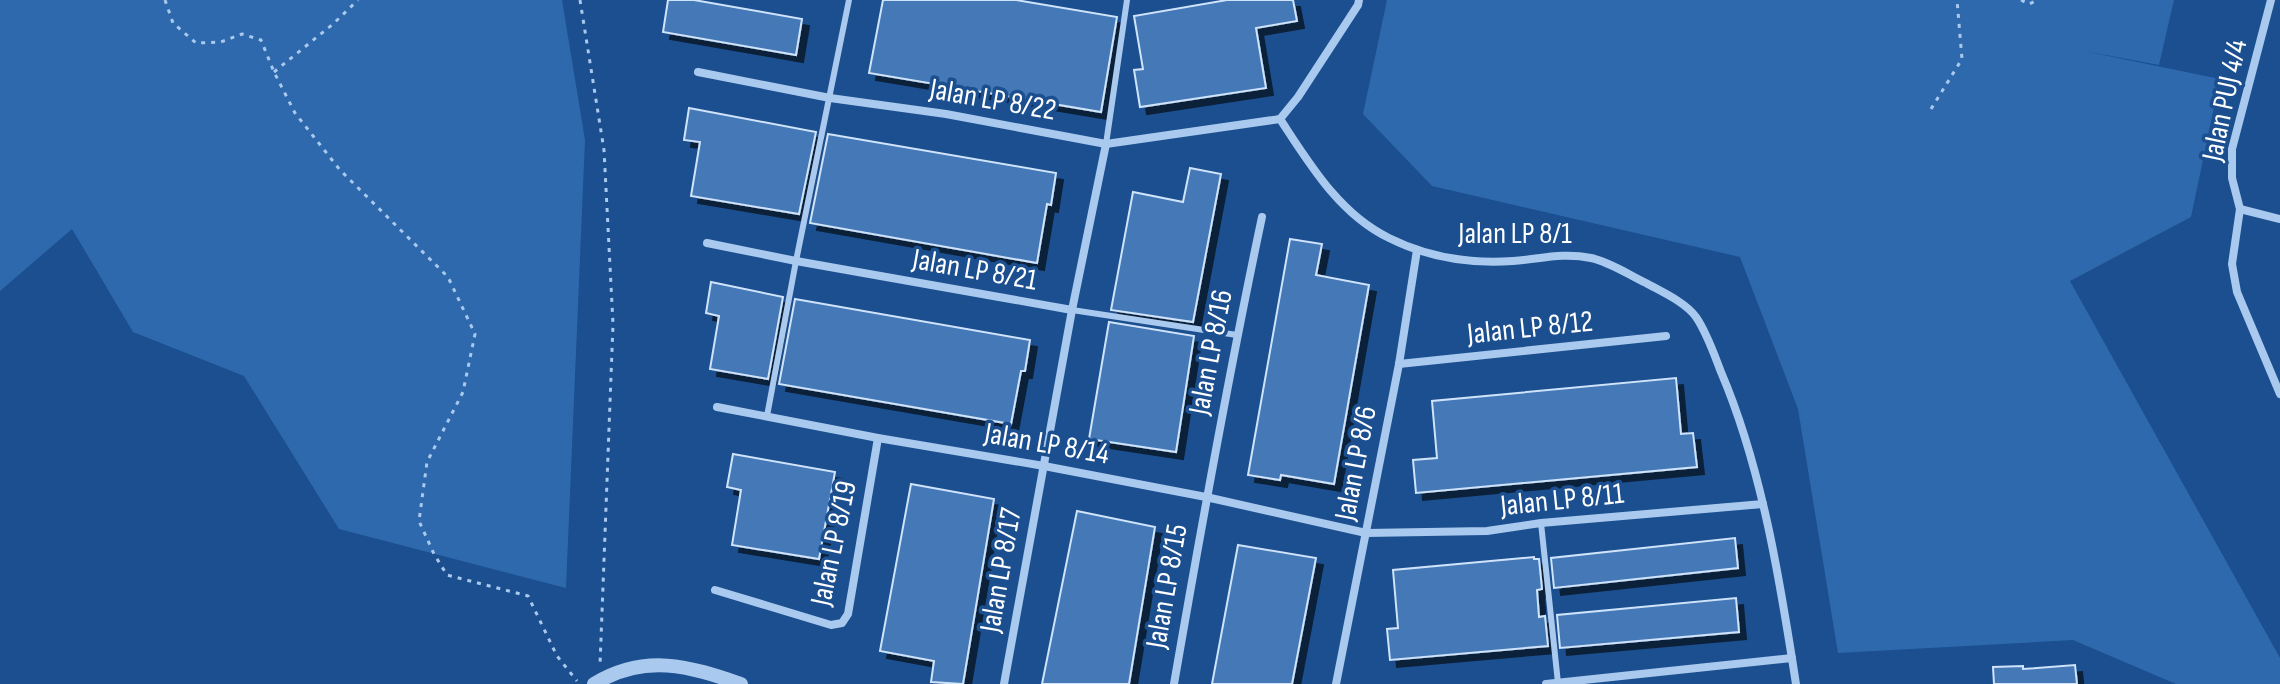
<svg xmlns="http://www.w3.org/2000/svg" width="2280" height="684" viewBox="0 0 2280 684" font-family="'Sofia Sans Condensed',sans-serif">
	<style>
		.green { fill: #2e69ad }
		.building { fill: #4478b7; stroke: #cfe3fa; stroke-width: 2; filter: url(#shadow) }
		.lines { fill: none; stroke-linecap: round; stroke-linejoin: round }
		.path { stroke: #a9c9ee; stroke-width: 3; stroke-dasharray: 4 6; stroke-linecap: butt }
		.service { stroke: #a9c9ee; stroke-width: 6 }
		.minor { stroke: #a9c9ee; stroke-width: 8 }
		.tertiary { stroke: #a9c9ee; stroke-width: 14 }
		.labels { text-anchor: middle; stroke-width: 7; stroke-linejoin: round; paint-order: stroke }
		.street-label { font-size: 30px; fill: #fff; stroke: #1b4f8f }
	</style>
	<defs>
		<filter id="shadow"><feDropShadow dx="7" dy="7" stdDeviation="0" flood-color="#0009"/></filter>
	</defs>
	<rect width="100%" height="100%" fill="#1b4f8f"/>
	<g class="green">
		<path d="M 0,0 L 562,0 L 585,140 L 566,588 L 339,529 L 244,376 L 133,332 L 72,229 L 0,291 Z"/>
		<path d="M 1387,0 L 2174,0 L 2159,65 L 2079,50 L 2220,79 L 2191,217 L 2070,281 L 2280,658 L 2280,684 L 2176,684 L 2073,640 L 1838,653 L 1798,409 L 1740,257 L 1432,186 L 1363,114 Z"/>
	</g>
	<g class="building">
		<path d="M 668,0 L 694,0 L 802,19 L 796,55 L 663,32 Z"/>
		<path d="M 883,0 L 1016,0 L 1117,17 L 1101,112 L 869,73 Z"/>
		<path d="M 1227,0 L 1293,0 L 1297,21 L 1256,28 L 1266,88 L 1140,107 L 1134,70 L 1143,69 L 1134,16 Z"/>
		<path d="M 689,108 L 816,132 L 799,214 L 691,196 L 700,142 L 684,140 Z"/>
		<path d="M 828,134 L 1056,173 L 1051,205 L 1047,204 L 1037,263 L 810,223 Z"/>
		<path d="M 1190,168 L 1221,174 L 1193,322 L 1111,310 L 1133,192 L 1183,202 Z"/>
		<path d="M 1290,239 L 1322,244 L 1316,275 L 1369,285 L 1334,484 L 1281,475 L 1280,480 L 1248,475 Z"/>
		<path d="M 711,282 L 783,297 L 768,379 L 710,369 L 719,316 L 706,313 Z"/>
		<path d="M 795,299 L 1030,340 L 1025,371 L 1021,371 L 1011,424 L 779,384 Z"/>
		<path d="M 1109,322 L 1194,336 L 1176,452 L 1089,439 Z"/>
		<path d="M 1676,378 L 1681,434 L 1693,433 L 1697,467 L 1416,493 L 1413,460 L 1437,458 L 1432,401 Z"/>
		<path d="M 733,454 L 835,472 L 819,559 L 732,545 L 741,490 L 727,487 Z"/>
		<path d="M 911,484 L 994,499 L 963,684 L 931,682 L 934,661 L 880,651 Z"/>
		<path d="M 1077,511 L 1155,527 L 1129,684 L 1042,684 Z"/>
		<path d="M 1735,538 L 1738,568 L 1554,588 L 1551,558 Z"/>
		<path d="M 1238,545 L 1316,558 L 1292,684 L 1212,684 Z"/>
		<path d="M 1534,557 L 1534,559 L 1539,559 L 1542,589 L 1537,590 L 1539,617 L 1545,616 L 1548,646 L 1390,660 L 1387,629 L 1398,628 L 1393,570 Z"/>
		<path d="M 1736,598 L 1739,632 L 1560,648 L 1557,615 Z"/>
		<path d="M 2075,665 L 2077,684 L 1994,684 L 1993,667 L 2023,666 L 2023,669 Z"/>
	</g>
	<g class="lines">
		<g class="path">
			<path d="M 165,0 L 173,23 L 196,43 L 221,42 L 242,34 L 261,40 L 274,72 L 295,113 L 340,170 L 448,277 L 475,334 L 463,392 L 427,462 L 419,521 L 434,554 L 447,575 L 528,596 L 557,656 L 577,681"/>
			<path d="M 580,0 L 604,150 L 613,324 L 600,665"/>
			<path d="M 2021,0 L 2029,4 L 2038,0"/>
			<path d="M 274,72 L 333,24 L 358,0"/>
			<path d="M 1931,109 L 1962,59 L 1957,0"/>
		</g>
		<g class="service">
			<path d="M 1106,144 L 1127,0"/>
			<path d="M 1072,310 L 1237,335"/>
			<path d="M 767,416 L 796,261 L 849,0"/>
			<path d="M 1541,523 L 1558,683"/>
		</g>
		<g class="minor">
			<path d="M 1359,0 L 1358,5 L 1298,97 L 1280,119 C 1309,163 1339,214 1389,238 C 1427,257 1470,264 1513,261 C 1540,259 1563,252 1591,258 C 1610,262 1629,275 1646,283 C 1662,292 1685,302 1696,317 C 1707,333 1714,354 1721,372 C 1762,468 1780,581 1796,684"/>
			<path d="M 2271,0 L 2232,149 L 2232,178 L 2240,209 L 2232,264 L 2237,292 L 2280,394"/>
			<path d="M 698,72 L 830,98 L 946,114 L 1106,144 L 1280,119"/>
			<path d="M 2240,209 L 2280,219"/>
			<path d="M 707,243 L 796,261 L 1072,310"/>
			<path d="M 1399,364 L 1666,336"/>
			<path d="M 717,407 L 878,438 L 1044,466 L 1206,497 L 1366,533 L 1487,531 L 1541,523 L 1763,504"/>
			<path d="M 715,590 L 831,625 L 842,623 L 848,614 L 878,438"/>
			<path d="M 1004,684 L 1072,310 L 1106,144"/>
			<path d="M 1174,684 C 1201,528 1229,372 1262,217"/>
			<path d="M 1336,684 L 1399,364 L 1417,250"/>
			<path d="M 1546,684 L 1792,658"/>
		</g>
		<path class="tertiary" d="M 594,684 C 645,653 689,666 741,684"/>
	</g>
	<g class="labels">
		<g class="street-label">
			<text transform="translate(993 99) rotate(10)" y="10">Jalan LP 8/22</text>
			<text transform="translate(2224 100) rotate(-78)" y="10">Jalan PUJ 4/4</text>
			<text x="1515" y="243">Jalan LP 8/1</text>
			<text transform="translate(975 269) rotate(10)" y="10">Jalan LP 8/21</text>
			<text transform="translate(1530 327) rotate(-6)" y="10">Jalan LP 8/12</text>
			<text transform="translate(1210 352) rotate(-79)" y="10">Jalan LP 8/16</text>
			<text transform="translate(1047 443) rotate(10)" y="10">Jalan LP 8/14</text>
			<text transform="translate(1355 463) rotate(-79)" y="10">Jalan LP 8/6</text>
			<text transform="translate(1562 499) rotate(-6)" y="10">Jalan LP 8/11</text>
			<text transform="translate(833 543) rotate(-78)" y="10">Jalan LP 8/19</text>
			<text transform="translate(1000 570) rotate(-80)" y="10">Jalan LP 8/17</text>
			<text transform="translate(1166 586) rotate(-80)" y="10">Jalan LP 8/15</text>
		</g>
	</g>
</svg>
